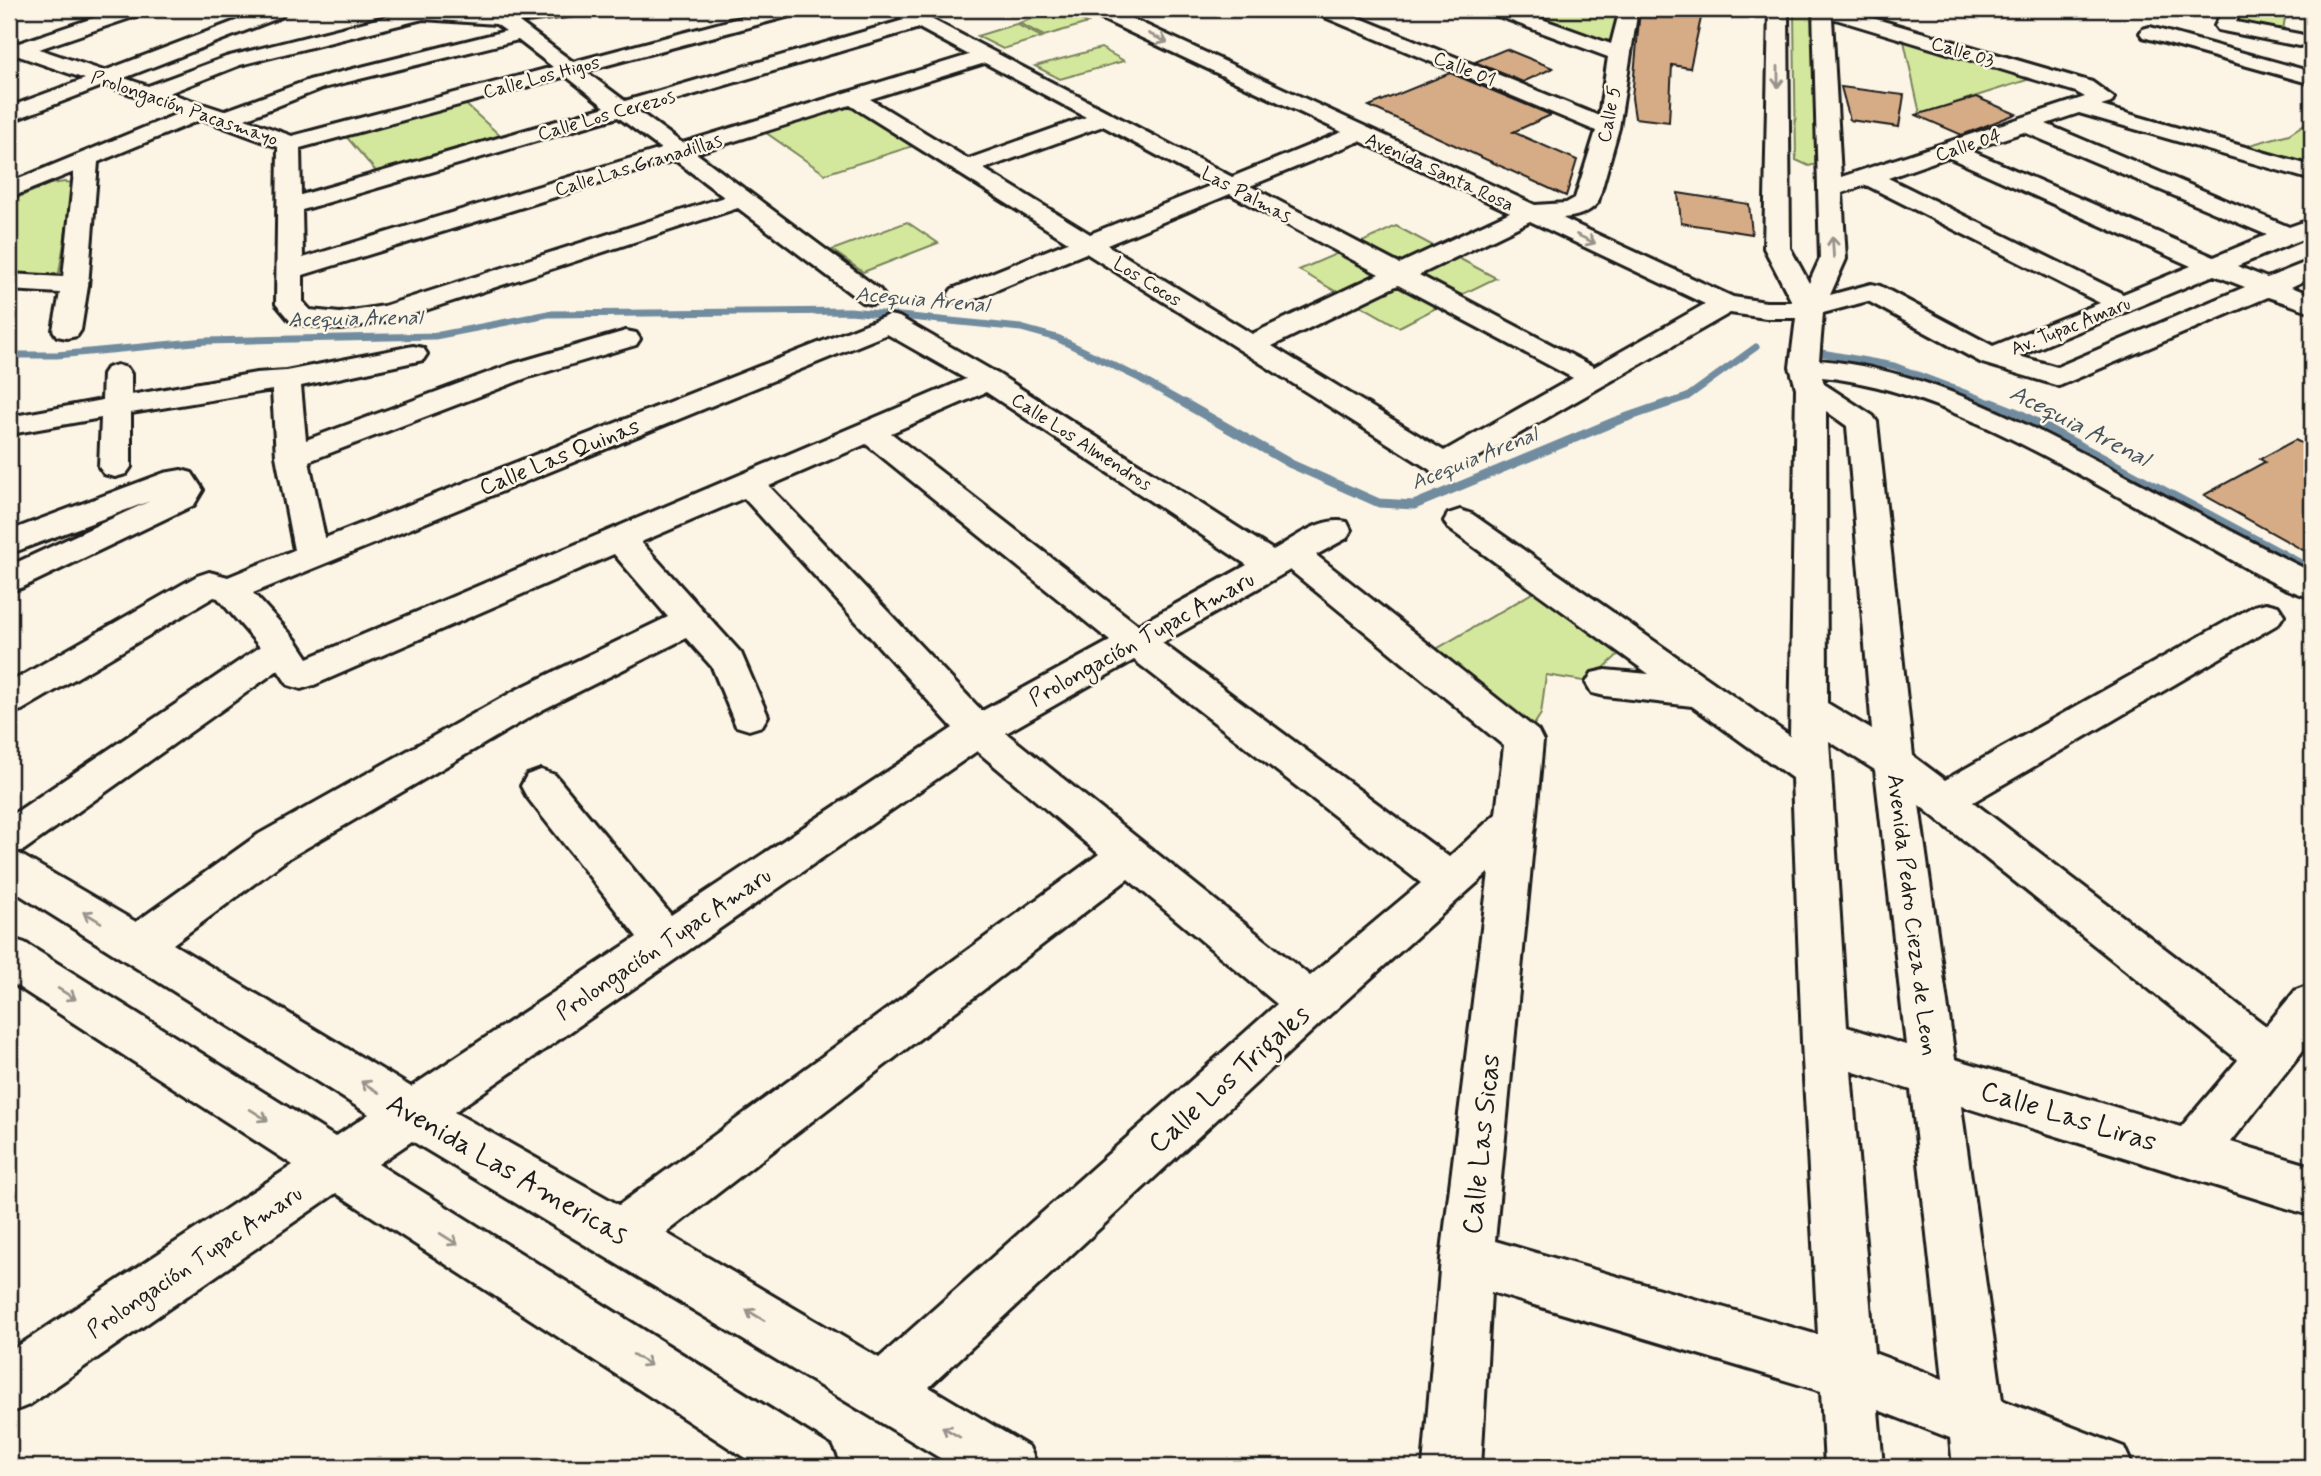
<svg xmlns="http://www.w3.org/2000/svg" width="2321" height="1476" viewBox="0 0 2321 1476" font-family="Mynerve,sans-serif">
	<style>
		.green { fill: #d4e89d; stroke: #78825c; stroke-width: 2 }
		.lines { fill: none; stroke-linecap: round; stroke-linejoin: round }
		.stream-far1 { stroke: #728c9f; stroke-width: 7 }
		.stream { stroke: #728c9f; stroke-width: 9 }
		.building { fill: #d6ac87; stroke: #1c1c1c; stroke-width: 2 }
		.minor-casing { stroke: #1c1c1c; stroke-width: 6 }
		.minor { fill: #fcf5e5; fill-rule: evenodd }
		.oneway { stroke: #97938b }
		.labels { text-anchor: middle; stroke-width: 5; stroke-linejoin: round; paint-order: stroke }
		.far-street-label { font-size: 19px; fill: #1c1c1c; stroke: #fcf5e5 }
		.far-water-label { font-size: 21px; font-style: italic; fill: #47545e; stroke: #fcf5e5 }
		.street-label { font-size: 23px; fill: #1c1c1c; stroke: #fcf5e5 }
		.water-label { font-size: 24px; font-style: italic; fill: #47545e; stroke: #fcf5e5 }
		.near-street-label { font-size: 28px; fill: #1c1c1c; stroke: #fcf5e5 }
	</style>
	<rect width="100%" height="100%" fill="#fcf5e5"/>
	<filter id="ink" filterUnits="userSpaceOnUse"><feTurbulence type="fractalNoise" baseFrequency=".0143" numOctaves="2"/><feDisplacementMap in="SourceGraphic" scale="14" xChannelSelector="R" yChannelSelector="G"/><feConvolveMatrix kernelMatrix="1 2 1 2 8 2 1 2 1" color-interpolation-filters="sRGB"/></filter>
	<g filter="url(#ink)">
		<g class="green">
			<path d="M 1513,9 L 1619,9 L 1611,40 L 1600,41 Z"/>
			<path d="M 2240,9 L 2286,13 L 2282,36 L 2235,27 Z"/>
			<path d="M 1060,10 L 1088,23 L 1044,36 L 1019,23 Z"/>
			<path d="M 1803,10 L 1812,14 L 1820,163 L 1809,166 L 1796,160 L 1794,12 Z"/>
			<path d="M 1016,24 L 1042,37 L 1003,49 L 977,36 Z"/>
			<path d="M 1904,41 L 2030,79 L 1920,114 Z"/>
			<path d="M 1101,48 L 1124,61 L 1060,79 L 1035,66 Z"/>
			<path d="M 463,102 L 505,140 L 380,176 L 344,134 Z"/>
			<path d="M 843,107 L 857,109 L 913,146 L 825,174 L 765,132 Z"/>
			<path d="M 2312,119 L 2312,165 L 2246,146 L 2289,134 Z"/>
			<path d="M 65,182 L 74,183 L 59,273 L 46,278 L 9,276 L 9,201 L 50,184 Z"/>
			<path d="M 907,222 L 938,243 L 863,272 L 832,250 Z"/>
			<path d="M 1396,226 L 1439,249 L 1403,266 L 1360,243 Z"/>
			<path d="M 1338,253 L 1382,276 L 1342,295 L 1299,270 Z"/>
			<path d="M 1451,254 L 1496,278 L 1459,296 L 1414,273 Z"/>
			<path d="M 1393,283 L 1438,307 L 1399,327 L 1355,302 Z"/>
			<path d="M 1534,592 L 1622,651 L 1589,682 L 1546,675 L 1541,714 L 1528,734 L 1428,654 Z"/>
		</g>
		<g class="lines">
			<g class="stream-far1">
				<path d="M 1816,352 L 1894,366 L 1996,405"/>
				<path d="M 9,355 L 57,355 L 205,341 L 435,336 L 548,314 L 850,311 L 1021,328 L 1057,338 L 1137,377 L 1187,405"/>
				<path d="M 1663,405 L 1687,397 L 1756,347"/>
			</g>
			<g class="stream">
				<path d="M 1184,403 L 1291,464 L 1379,503 L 1414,505 L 1616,421 L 1668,403"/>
				<path d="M 1992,403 L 2020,414 L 2312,570"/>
			</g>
		</g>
		<g class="building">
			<path d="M 1640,9 L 1703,9 L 1690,68 L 1672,65 L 1669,122 L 1635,118 L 1632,98 Z"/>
			<path d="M 1506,49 L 1523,56 L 1553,68 L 1523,82 L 1475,62 Z"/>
			<path d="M 1450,73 L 1551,115 L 1513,132 L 1577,160 L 1566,196 L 1369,106 Z"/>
			<path d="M 1841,87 L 1904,95 L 1899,127 L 1850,120 Z"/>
			<path d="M 1976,97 L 2016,114 L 1962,135 L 1916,115 Z"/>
			<path d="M 1678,193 L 1749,204 L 1752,234 L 1681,223 Z"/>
			<path d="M 2295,440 L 2312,448 L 2312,555 L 2204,495 L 2265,462 L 2260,459 Z"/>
		</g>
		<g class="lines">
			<defs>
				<g id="minor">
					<path d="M 120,9 L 148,9 L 145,13 L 39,49 L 104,71 L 267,9 L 280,9 L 284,13 L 281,17 L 124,78 L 148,86 L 226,57 L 397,14 L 391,9 L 487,13 L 584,9 L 582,13 L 575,15 L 519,22 L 573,62 L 773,9 L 804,9 L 801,13 L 585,71 L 625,101 L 904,20 L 889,9 L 912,9 L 1232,177 L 1342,132 L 1089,13 L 1086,9 L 1111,9 L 1535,205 L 1566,203 L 1575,198 L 1596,131 L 1315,13 L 1312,9 L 1338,9 L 1599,116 L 1608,57 L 1490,13 L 1487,9 L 1514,9 L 1611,44 L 1620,9 L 1638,9 L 1619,128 L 1598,202 C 1590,213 1576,217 1562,218 L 1733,297 L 1766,302 L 1792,302 L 1764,248 L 1769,9 L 1788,9 L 1790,248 L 1809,283 L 1820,259 L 1813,9 L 1842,9 L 2092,82 L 2114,98 L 2111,103 L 2101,106 L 2312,166 L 2312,180 L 2079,113 L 2046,124 L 2289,227 L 2312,219 L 2312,235 L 2237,266 L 2267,278 L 2312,260 L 2312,277 L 2291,287 L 2312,295 L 2312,312 L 2268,297 L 2059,386 L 1982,363 L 1868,301 L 1823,313 L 1819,360 C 1921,369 2013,417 2103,464 C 2173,500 2242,538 2312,572 L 2312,598 C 2274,587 2237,562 2202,543 C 2090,483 1949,389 1822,377 L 1824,384 L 1873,416 L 1877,422 L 1913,756 L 1945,780 L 2254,606 L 2266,603 L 2278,606 L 2284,615 L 2278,624 L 1973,802 L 2266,1026 L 2296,990 L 2312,984 L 2312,1039 L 2231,1142 L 2312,1166 L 2312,1216 L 1961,1106 L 2002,1400 L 2124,1447 L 2133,1467 L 2028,1467 L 2010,1460 L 2011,1467 L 1953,1467 L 1950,1438 L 1878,1410 L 1883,1467 L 1825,1467 L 1821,1391 L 1491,1292 L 1481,1467 L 1423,1467 L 1441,1259 L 1489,872 L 1326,1018 L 929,1387 L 1029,1447 L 1038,1467 L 955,1467 L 412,1141 L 378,1164 L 831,1447 L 840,1467 L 759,1467 L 336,1193 L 29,1405 L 9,1413 L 9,1352 L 293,1165 L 9,981 L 9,938 L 25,943 L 335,1137 L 369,1114 L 9,888 L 9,817 L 260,647 L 218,598 L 214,597 L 22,710 L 9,714 L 9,683 L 197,576 L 209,572 L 228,577 L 294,550 L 276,456 L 272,390 L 131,413 L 131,467 L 126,474 L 115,477 L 104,474 L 99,467 L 101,418 L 16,433 L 9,431 L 9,417 L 102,400 L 103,374 L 107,368 L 117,365 L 127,368 L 131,374 L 131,395 L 256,373 L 286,371 L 413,346 L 423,348 L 427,354 L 423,360 L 301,386 L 306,440 L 509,365 L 626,331 L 636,333 L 640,339 L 636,345 L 529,377 L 309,461 L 325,538 L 889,315 L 899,317 L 998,374 L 1273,550 C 1295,538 1321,516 1347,522 L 1351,530 L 1347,538 L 1316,555 L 1538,731 L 1543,741 L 1495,1241 L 1818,1335 L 1802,1042 L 1792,778 L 1692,706 L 1605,696 L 1592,693 L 1586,683 L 1592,673 L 1605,670 L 1649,674 L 1448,528 L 1444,521 L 1448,514 L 1460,510 L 1472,514 L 1790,736 L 1796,388 L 1790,367 L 1796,318 L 1766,318 L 1730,313 L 1454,471 L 1443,474 L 1432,471 L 1086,253 L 970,301 L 961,303 L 952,301 L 948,295 L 952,289 L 1068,242 L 850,105 L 696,153 L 880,290 L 884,296 L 880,302 L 871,304 L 862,302 L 738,208 L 398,319 L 340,329 L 292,323 L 276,304 L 278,147 L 202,119 L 98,162 L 88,286 L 81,330 L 77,336 L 67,338 L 57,336 L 53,330 L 60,293 L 9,290 L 9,274 L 63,277 L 74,172 L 9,198 L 9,183 L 182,112 L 105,85 L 9,122 L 9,107 L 85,79 L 19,56 L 9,58 L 9,40 L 19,43 ZM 1832,18 L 2076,92 L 2085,97 L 1841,177 ZM 423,19 L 496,24 L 506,31 L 309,80 L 224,111 L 169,93 L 240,65 ZM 919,28 L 969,55 L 682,143 L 638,111 ZM 518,40 L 553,67 L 292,136 L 245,119 L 323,88 ZM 985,63 L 1086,117 L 968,159 L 870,99 ZM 566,76 L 605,107 L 301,195 L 300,148 ZM 618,117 L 661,149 L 303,258 L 302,210 ZM 1103,126 L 1212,185 L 1090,234 L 984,169 ZM 2024,132 L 2267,235 L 2214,257 L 1969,150 ZM 1360,141 L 1510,212 L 1399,264 L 1250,186 ZM 1948,157 L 2191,266 L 2123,294 L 1888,178 ZM 675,160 L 724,197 L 384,306 L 340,313 L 310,310 L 303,302 L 303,275 ZM 1866,185 L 2100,303 L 1993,346 L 1880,286 L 1871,284 L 1830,295 L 1846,259 L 1842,193 ZM 1230,194 L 1379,274 L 1252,334 L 1107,245 ZM 1530,221 L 1705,304 L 1594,367 L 1419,275 ZM 2214,275 L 2245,287 L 2057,367 L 2019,356 ZM 1398,285 L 1573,378 L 1444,451 L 1272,346 ZM 887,334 L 966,379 L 308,658 L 296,640 L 253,593 ZM 986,392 L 1247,565 L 1138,625 L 891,433 ZM 1826,411 L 1847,426 L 1872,730 L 1827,703 ZM 866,444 L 1110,641 L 982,711 L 769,486 ZM 744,498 L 953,728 L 671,915 L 555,775 L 541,770 L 527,775 L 521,786 L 527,797 L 637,937 L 411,1087 L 173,944 L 289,858 L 542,710 L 686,638 L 712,667 L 736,726 L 749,730 L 762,726 L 768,716 L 741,653 L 641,542 ZM 614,554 L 668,617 L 516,690 L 259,834 L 136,922 L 16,852 L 24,850 L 278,670 L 288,685 L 301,689 L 314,685 ZM 1290,570 L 1504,746 L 1496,814 L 1449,857 L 1162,643 ZM 1134,660 L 1421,883 L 1310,976 L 1006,733 ZM 1829,741 L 1875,770 L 1906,1045 L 1847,1027 ZM 977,751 L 1099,854 L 619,1205 L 454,1112 ZM 1919,805 L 2238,1060 L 2181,1127 L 1955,1059 ZM 1128,879 L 1277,1004 L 879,1358 L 666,1233 ZM 1851,1071 L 1911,1090 L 1943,1379 L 1874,1353 Z"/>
					<path d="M 2223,9 L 2241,9 L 2236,22 L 2299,34 L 2306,36 L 2309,40 L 2306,44 L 2299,46 L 2218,30 L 2215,26 Z"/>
					<path d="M 2150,27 L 2312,72 L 2312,84 L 2143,37 L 2140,33 L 2143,29 Z"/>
					<path d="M 181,470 L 192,473 L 203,490 L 194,505 L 21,588 L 9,591 L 9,566 L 150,501 L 9,554 L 9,531 L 164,473 Z"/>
				</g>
			</defs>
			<use href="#minor" class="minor-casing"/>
			<use href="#minor" class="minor"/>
		</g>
		<defs><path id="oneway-shaft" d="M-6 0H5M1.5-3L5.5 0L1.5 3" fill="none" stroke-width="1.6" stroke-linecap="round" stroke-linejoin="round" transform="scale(1.75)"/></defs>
		<g class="oneway">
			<use href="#oneway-shaft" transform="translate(1158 38) rotate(25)"/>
			<use href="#oneway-shaft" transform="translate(1778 77) rotate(90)"/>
			<use href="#oneway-shaft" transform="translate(1586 239) rotate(25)"/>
			<use href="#oneway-shaft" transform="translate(1833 247) rotate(-93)"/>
			<use href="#oneway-shaft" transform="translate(92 917) rotate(-149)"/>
			<use href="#oneway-shaft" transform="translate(67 994) rotate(32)"/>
			<use href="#oneway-shaft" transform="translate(370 1087) rotate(-148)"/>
			<use href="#oneway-shaft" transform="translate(259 1115) rotate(32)"/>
			<use href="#oneway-shaft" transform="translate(449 1239) rotate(32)"/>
			<use href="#oneway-shaft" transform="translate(755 1315) rotate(-149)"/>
			<use href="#oneway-shaft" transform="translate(642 1360) rotate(32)"/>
			<use href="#oneway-shaft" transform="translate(951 1432) rotate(-149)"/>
		</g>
	</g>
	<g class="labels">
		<g class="far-street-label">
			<text transform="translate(1963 51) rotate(17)" y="7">Calle 03</text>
			<text transform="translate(1465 68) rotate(22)" y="7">Calle 01</text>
			<text transform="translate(541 76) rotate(-15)" y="7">Calle Los Higos</text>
			<text transform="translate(185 107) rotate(19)" y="7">Prolongación Pacasmayo</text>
			<text transform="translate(606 114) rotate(-16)" y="7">Calle Los Cerezos</text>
			<text transform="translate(1608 114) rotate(-79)" y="7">Calle 5</text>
			<text transform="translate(1968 144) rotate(-18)" y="7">Calle 04</text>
			<text transform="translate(638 164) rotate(-17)" y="7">Calle Las Granadillas</text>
			<text transform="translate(1440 171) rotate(25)" y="7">Avenida Santa Rosa</text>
			<text transform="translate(1247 194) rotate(28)" y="7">Las Palmas</text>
			<text transform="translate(1148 281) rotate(32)" y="7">Los Cocos</text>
			<text transform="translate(2070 325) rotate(-22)" y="7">Av. Tupac Amaru</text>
			<text transform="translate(1082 441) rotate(33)" y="7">Calle Los Almendros</text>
		</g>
		<g class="far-water-label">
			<text transform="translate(922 299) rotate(5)" y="7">Acequia Arenal</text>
			<text transform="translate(355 318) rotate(-1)" y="7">Acequia Arenal</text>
			<text transform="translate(1474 458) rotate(-22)" y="7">Acequia Arenal</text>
		</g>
		<g class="street-label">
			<text transform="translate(559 456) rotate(-22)" y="8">Calle Las Quinas</text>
			<text transform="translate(1141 638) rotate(-29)" y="8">Prolongación Tupac Amaru</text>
			<text transform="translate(1913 915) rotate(83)" y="8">Avenida Pedro Cieza de Leon</text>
			<text transform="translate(663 943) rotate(-34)" y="8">Prolongación Tupac Amaru</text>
			<text transform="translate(194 1261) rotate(-34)" y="8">Prolongación Tupac Amaru</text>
		</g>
		<g class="water-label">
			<text transform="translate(2080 425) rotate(27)" y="8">Acequia Arenal</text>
		</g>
		<g class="near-street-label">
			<text transform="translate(1228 1078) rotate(-42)" y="10">Calle Los Trigales</text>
			<text transform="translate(2069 1115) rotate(17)" y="10">Calle Las Liras</text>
			<text transform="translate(1480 1144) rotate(-84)" y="10">Calle Las Sicas</text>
			<text transform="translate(508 1168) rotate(30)" y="10">Avenida Las Americas</text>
		</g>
	</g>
	<rect width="2321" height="1476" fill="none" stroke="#fcf5e5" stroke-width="35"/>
	<rect x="18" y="18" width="2286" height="1441" fill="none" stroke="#1c1c1c" stroke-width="2.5" filter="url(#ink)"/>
</svg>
